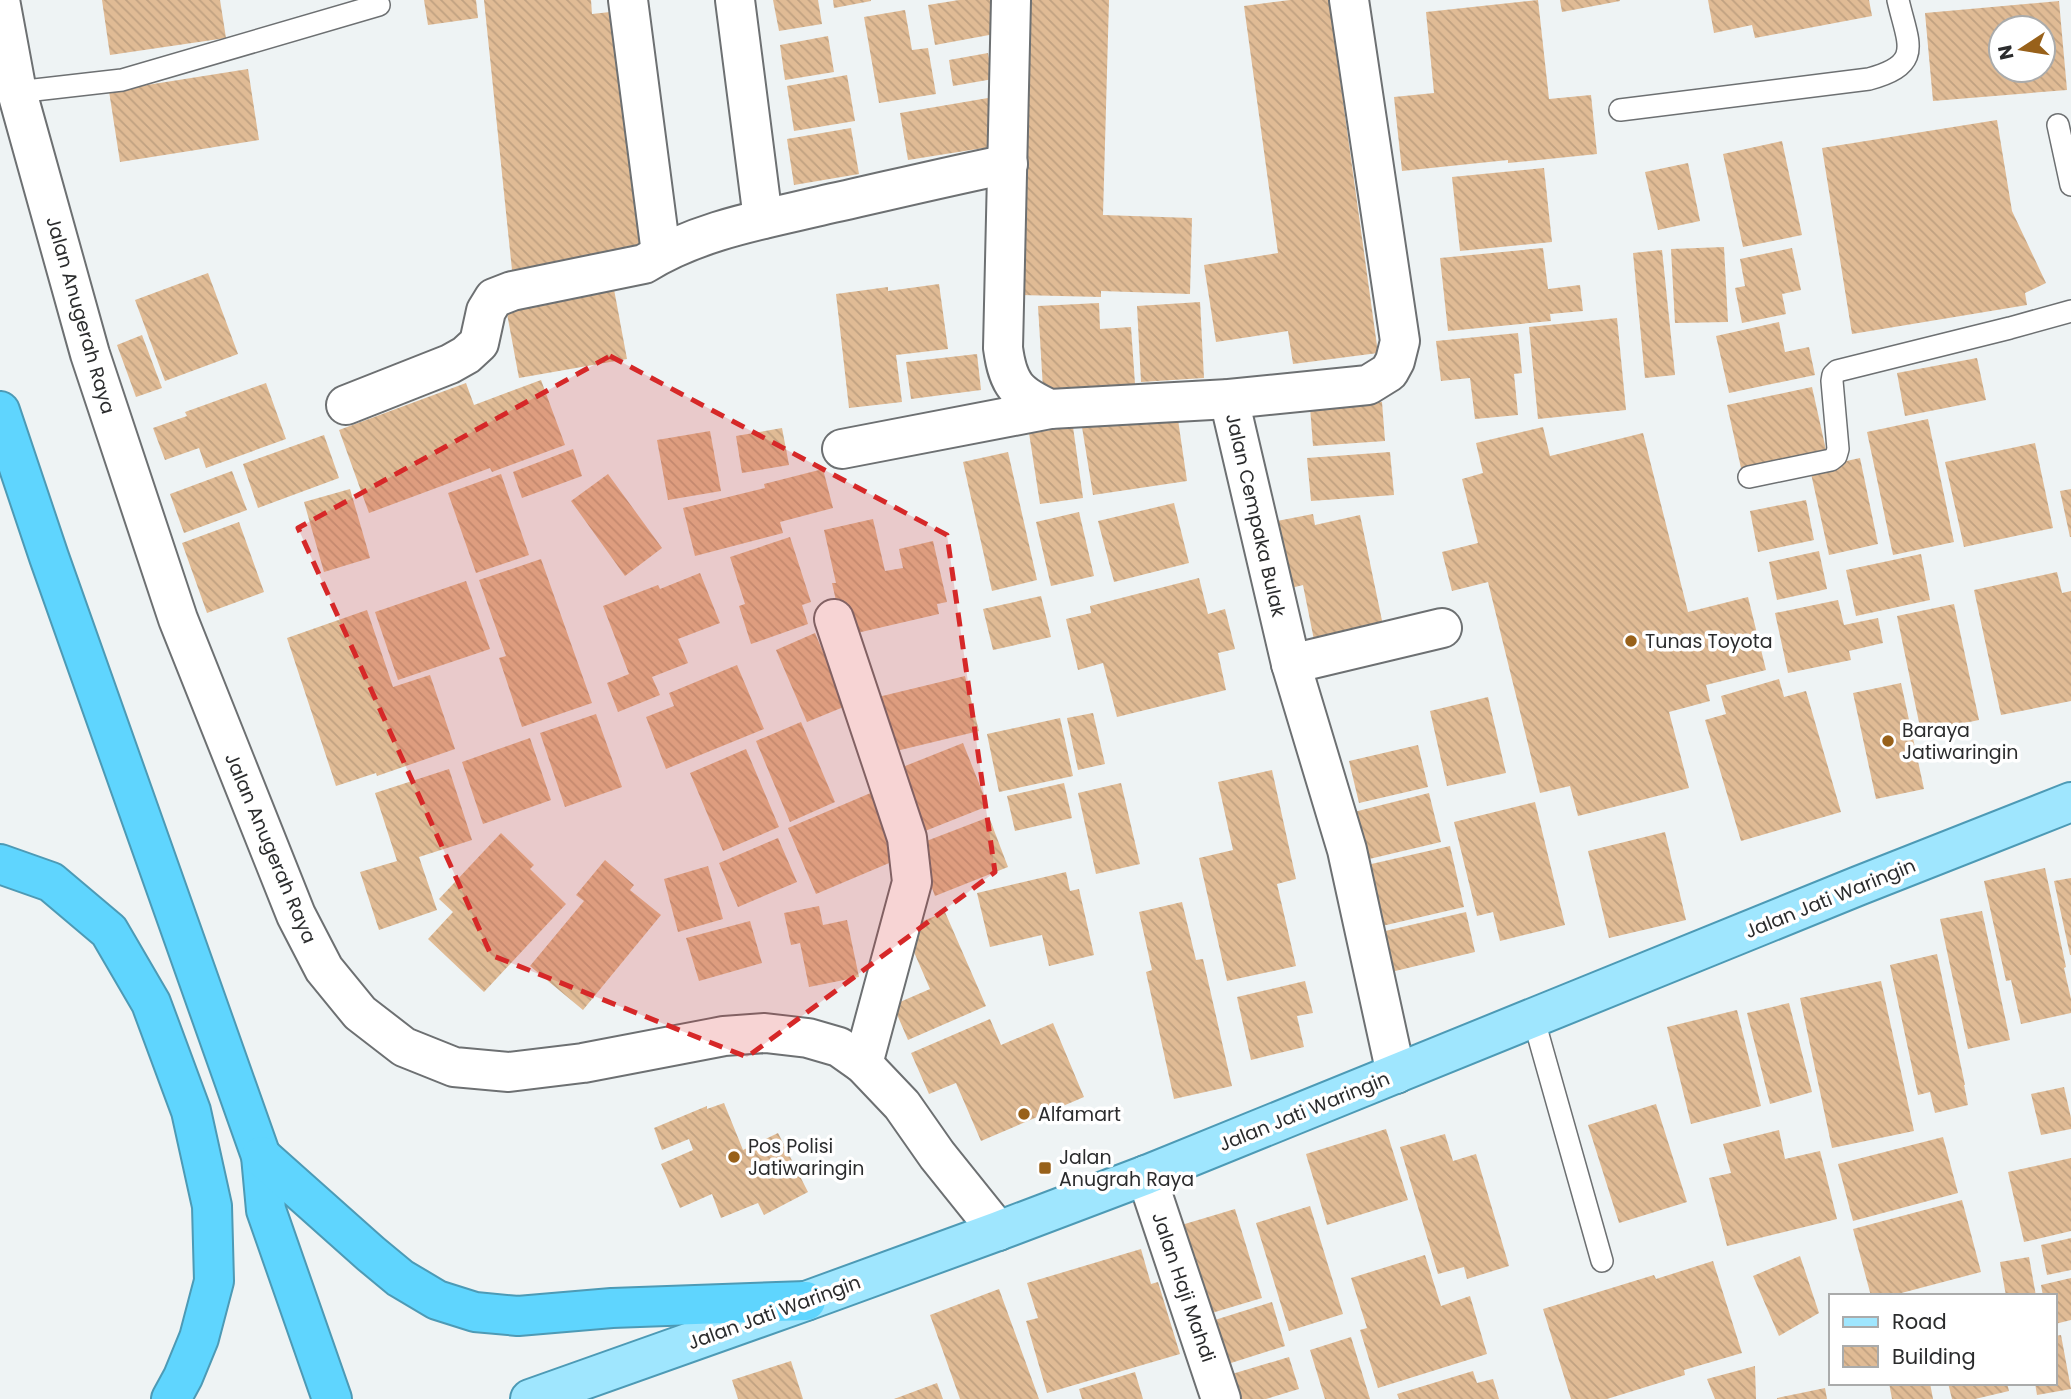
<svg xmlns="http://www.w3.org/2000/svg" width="2071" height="1399" viewBox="0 0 2071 1399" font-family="Poppins,sans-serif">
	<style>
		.building { fill: url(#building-back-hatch); fill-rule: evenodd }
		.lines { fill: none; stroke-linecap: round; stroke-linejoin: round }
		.lane-casing { stroke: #6d7072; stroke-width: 24 }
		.street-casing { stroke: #6d7072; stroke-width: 42 }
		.secondary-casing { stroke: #6d7072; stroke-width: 42 }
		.primary-casing { stroke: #4d9ab5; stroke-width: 42 }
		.highway-casing { stroke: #4d9ab5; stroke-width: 42 }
		.lane { stroke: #fff; stroke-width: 21 }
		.street { stroke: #fff; stroke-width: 38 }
		.secondary { stroke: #fff; stroke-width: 38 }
		.primary { stroke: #9fe6fe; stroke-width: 38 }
		.highway { stroke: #5fd5fe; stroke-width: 38 }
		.marked { fill: #d62828; fill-opacity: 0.2; stroke: #d62828; stroke-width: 5; stroke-dasharray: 14 9; stroke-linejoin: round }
		.poi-dot { fill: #98611a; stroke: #fff; stroke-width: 2.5 }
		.labels { text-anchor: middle; stroke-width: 7; stroke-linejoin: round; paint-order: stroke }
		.street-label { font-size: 19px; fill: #2b2c2d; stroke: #fff }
		.poi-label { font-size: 19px; fill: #2b2c2d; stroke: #fff; text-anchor: start }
	</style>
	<defs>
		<pattern id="building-back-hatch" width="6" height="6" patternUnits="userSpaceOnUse" patternTransform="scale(1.75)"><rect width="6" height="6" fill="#e0bb95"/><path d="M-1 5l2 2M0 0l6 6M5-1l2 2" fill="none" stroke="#c0a181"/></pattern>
	</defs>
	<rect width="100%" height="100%" fill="#eef3f4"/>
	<g class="building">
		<path d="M 102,0 L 220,0 L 226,38 L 110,55 Z"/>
		<path d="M 424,0 L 476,0 L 478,18 L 428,25 Z"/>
		<path d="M 484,0 L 591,0 L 592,14 L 619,11 L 644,256 L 512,270 Z"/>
		<path d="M 773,0 L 818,0 L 822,24 L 779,31 Z"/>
		<path d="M 833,0 L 871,0 L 871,1 L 834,8 Z"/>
		<path d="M 959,0 L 995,0 L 1000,33 L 935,45 L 928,5 Z"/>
		<path d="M 1027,0 L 1109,0 L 1103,215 L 1192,218 L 1190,294 L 1101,291 L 1101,297 L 1020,295 Z"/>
		<path d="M 1290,0 L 1329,0 L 1378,353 L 1293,364 L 1288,331 L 1216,342 L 1204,265 L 1278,253 L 1244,6 Z"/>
		<path d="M 1538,0 L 1549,99 L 1591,95 L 1597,154 L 1508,163 L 1508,160 L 1402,171 L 1394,97 L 1434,93 L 1426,12 Z"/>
		<path d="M 1560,0 L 1620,0 L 1620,1 L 1562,12 Z"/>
		<path d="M 1708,0 L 1869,0 L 1872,16 L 1755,38 L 1752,25 L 1714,33 Z"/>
		<path d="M 2059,1 L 2067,90 L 1933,101 L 1925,13 ZM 2001,28 L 2043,28 L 2043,70 L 2001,70 Z"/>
		<path d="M 905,10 L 912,50 L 928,48 L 936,94 L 879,103 L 864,17 Z"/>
		<path d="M 828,36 L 834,72 L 785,80 L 780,45 Z"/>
		<path d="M 988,53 L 993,79 L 953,86 L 949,60 Z"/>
		<path d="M 248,69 L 259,140 L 120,162 L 109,91 Z"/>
		<path d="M 847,75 L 855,121 L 794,131 L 787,86 Z"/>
		<path d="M 988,98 L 996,146 L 908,160 L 900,113 Z"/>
		<path d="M 1997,120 L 2012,211 L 2046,283 L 2025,293 L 2027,305 L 1852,334 L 1822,148 Z"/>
		<path d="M 851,128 L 859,174 L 794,185 L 787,139 Z"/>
		<path d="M 1782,141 L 1802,235 L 1743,247 L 1723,154 Z"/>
		<path d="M 1688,163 L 1700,221 L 1658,230 L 1645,172 Z"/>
		<path d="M 1544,168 L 1552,242 L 1460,251 L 1452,177 Z"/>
		<path d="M 1724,247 L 1728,322 L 1675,323 L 1671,249 Z"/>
		<path d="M 1543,248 L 1548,289 L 1580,285 L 1583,311 L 1550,314 L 1551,321 L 1448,331 L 1440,258 Z"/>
		<path d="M 1792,248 L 1801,290 L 1782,294 L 1786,314 L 1742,323 L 1735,288 L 1745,286 L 1740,259 Z"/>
		<path d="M 1662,250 L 1675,375 L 1645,378 L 1633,253 Z"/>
		<path d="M 208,273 L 238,354 L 165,381 L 135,300 Z"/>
		<path d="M 613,284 L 627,359 L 519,378 L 505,303 Z"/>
		<path d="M 939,284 L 948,349 L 896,355 L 902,402 L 849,408 L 836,294 L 888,287 L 888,291 Z"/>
		<path d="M 1200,302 L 1204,378 L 1141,382 L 1137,306 Z"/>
		<path d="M 1099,303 L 1100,329 L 1131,327 L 1135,384 L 1043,389 L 1038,306 Z"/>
		<path d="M 1617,318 L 1626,410 L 1538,419 L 1529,327 Z"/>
		<path d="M 1779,322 L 1785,352 L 1809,347 L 1815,375 L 1729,393 L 1716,336 Z"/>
		<path d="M 1518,333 L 1522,373 L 1514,374 L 1518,415 L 1475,419 L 1470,378 L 1441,381 L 1436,341 Z"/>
		<path d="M 142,335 L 162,388 L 136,397 L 117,345 Z"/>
		<path d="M 977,354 L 981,390 L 911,399 L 906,362 Z"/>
		<path d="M 1977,358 L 1986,400 L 1905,416 L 1897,373 Z"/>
		<path d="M 541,380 L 565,445 L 492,472 L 490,468 L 369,513 L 339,430 L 466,383 L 474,405 Z"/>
		<path d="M 266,383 L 286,439 L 206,468 L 199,448 L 165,460 L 153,428 L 187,416 L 185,412 Z"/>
		<path d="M 1812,387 L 1826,450 L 1741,468 L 1727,405 Z"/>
		<path d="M 1382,402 L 1385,441 L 1313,446 L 1310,407 Z"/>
		<path d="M 1177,413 L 1187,481 L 1093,495 L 1082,427 Z"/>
		<path d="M 1928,419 L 1954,542 L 1893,555 L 1867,432 Z"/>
		<path d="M 1073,427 L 1083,498 L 1040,504 L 1029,433 Z"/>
		<path d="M 1543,427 L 1550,456 L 1643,433 L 1688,612 L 1748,597 L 1766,670 L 1706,685 L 1710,701 L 1669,712 L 1689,788 L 1578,816 L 1570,786 L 1540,793 L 1488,582 L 1452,591 L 1442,552 L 1478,543 L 1462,479 L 1483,473 L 1476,443 Z"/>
		<path d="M 782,428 L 789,465 L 742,473 L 736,436 Z"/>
		<path d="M 710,431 L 721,491 L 668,500 L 657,440 Z"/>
		<path d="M 324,435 L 339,478 L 258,508 L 243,464 Z"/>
		<path d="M 2035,443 L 2053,528 L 1964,547 L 1945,462 Z"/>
		<path d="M 573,449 L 582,476 L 522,498 L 513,472 Z"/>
		<path d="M 1008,452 L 1037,580 L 992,591 L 963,462 Z"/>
		<path d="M 1390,452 L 1394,495 L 1311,501 L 1307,458 Z"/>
		<path d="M 1860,458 L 1878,544 L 1829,555 L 1810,469 Z"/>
		<path d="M 823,469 L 833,508 L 780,522 L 783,533 L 695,556 L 683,508 L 765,488 L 764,484 Z"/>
		<path d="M 232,471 L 247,510 L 184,533 L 170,494 Z"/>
		<path d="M 501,474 L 529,555 L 476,573 L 448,493 Z"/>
		<path d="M 608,474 L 662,548 L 625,576 L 571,501 Z"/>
		<path d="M 350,489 L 370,558 L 324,572 L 304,502 Z"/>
		<path d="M 2071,489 L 2071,537 L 2070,537 L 2060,491 Z"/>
		<path d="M 1806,500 L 1814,540 L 1758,552 L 1750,511 Z"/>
		<path d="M 1174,503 L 1189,563 L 1114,582 L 1098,521 Z"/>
		<path d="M 1079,512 L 1094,576 L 1051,586 L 1036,522 Z"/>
		<path d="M 1313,514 L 1315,525 L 1360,515 L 1385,635 L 1316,650 L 1303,585 L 1291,588 L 1277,521 Z"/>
		<path d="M 873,519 L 885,571 L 903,568 L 899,549 L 933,541 L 947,602 L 937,604 L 939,614 L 844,636 L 832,583 L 836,583 L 824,530 Z"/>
		<path d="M 239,522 L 264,592 L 207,613 L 182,543 Z"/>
		<path d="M 790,537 L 811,602 L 802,605 L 808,624 L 751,644 L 739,606 L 745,604 L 730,557 Z"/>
		<path d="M 1819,551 L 1827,589 L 1777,600 L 1769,562 Z"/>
		<path d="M 1921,554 L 1930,600 L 1856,616 L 1846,570 Z"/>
		<path d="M 541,559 L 592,703 L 522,727 L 499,658 L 506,656 L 479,580 Z"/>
		<path d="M 2057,572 L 2062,593 L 2071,591 L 2071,701 L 2001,715 L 1974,590 Z"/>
		<path d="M 700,573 L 720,623 L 678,639 L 688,663 L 652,677 L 660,695 L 618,712 L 607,683 L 629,674 L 603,606 L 658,585 L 660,589 Z"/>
		<path d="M 1199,578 L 1208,614 L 1225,609 L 1235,649 L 1218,653 L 1226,690 L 1117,717 L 1103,663 L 1078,670 L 1066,619 L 1091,613 L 1090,606 Z"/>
		<path d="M 466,581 L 490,649 L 398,680 L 375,612 Z"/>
		<path d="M 1041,596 L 1051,637 L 993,650 L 983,609 Z"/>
		<path d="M 1838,600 L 1844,625 L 1878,618 L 1883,643 L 1849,651 L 1851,660 L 1788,673 L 1775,613 Z"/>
		<path d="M 1954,604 L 1979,720 L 1921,732 L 1897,616 Z"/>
		<path d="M 367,610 L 393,687 L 430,675 L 455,749 L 377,776 L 376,773 L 336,786 L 287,638 Z"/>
		<path d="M 815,633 L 846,706 L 807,722 L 776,650 Z"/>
		<path d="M 737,665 L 764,729 L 666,769 L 646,717 L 674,706 L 669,693 Z"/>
		<path d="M 965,676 L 979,731 L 888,753 L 874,698 Z"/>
		<path d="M 1779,679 L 1784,697 L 1806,691 L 1841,812 L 1741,841 L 1705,720 L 1726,714 L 1721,696 Z"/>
		<path d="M 1901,683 L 1924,789 L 1876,799 L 1853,693 Z"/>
		<path d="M 1488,697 L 1506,773 L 1447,786 L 1430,711 Z"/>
		<path d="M 1093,713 L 1105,764 L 1078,770 L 1067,718 Z"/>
		<path d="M 596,714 L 622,787 L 565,807 L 540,733 Z"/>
		<path d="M 1060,718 L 1073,776 L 999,792 L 987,734 Z"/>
		<path d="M 801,722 L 835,802 L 790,822 L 756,741 Z"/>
		<path d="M 530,738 L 551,800 L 483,824 L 462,762 Z"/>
		<path d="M 963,743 L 988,806 L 915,835 L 890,772 Z"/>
		<path d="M 1418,745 L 1428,787 L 1359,803 L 1349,761 Z"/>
		<path d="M 746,749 L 779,827 L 723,851 L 690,773 Z"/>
		<path d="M 449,769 L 472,840 L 419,857 L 437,910 L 379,930 L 360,872 L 397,861 L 375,793 Z"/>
		<path d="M 1272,770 L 1296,879 L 1277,884 L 1296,966 L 1227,981 L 1199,858 L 1233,850 L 1218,782 Z"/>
		<path d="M 1064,783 L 1072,818 L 1015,831 L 1007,796 Z"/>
		<path d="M 1121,783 L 1140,864 L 1096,874 L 1078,793 Z"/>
		<path d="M 873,792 L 901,858 L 816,894 L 788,828 Z"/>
		<path d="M 1429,793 L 1441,842 L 1365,860 L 1354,812 Z"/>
		<path d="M 1535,802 L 1565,925 L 1500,941 L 1493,912 L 1477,916 L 1454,822 Z"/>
		<path d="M 989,817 L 1008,867 L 935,896 L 916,845 Z"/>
		<path d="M 1665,832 L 1686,920 L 1609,938 L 1588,851 Z"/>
		<path d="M 501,833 L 534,865 L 530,869 L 566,904 L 484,992 L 428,939 L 453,912 L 439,899 Z"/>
		<path d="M 778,838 L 797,882 L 738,907 L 719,863 Z"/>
		<path d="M 1450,846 L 1464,907 L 1382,926 L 1367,865 Z"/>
		<path d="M 605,860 L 634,885 L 630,890 L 661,915 L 583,1010 L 530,966 L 584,901 L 576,895 Z"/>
		<path d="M 708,866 L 723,919 L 678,932 L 664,879 Z"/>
		<path d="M 2045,868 L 2066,967 L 2064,968 L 2071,999 L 2071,1013 L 2021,1024 L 2011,980 L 2006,981 L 1984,881 Z"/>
		<path d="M 1066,872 L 1070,891 L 1079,889 L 1094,955 L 1049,966 L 1042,935 L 990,947 L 977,893 Z"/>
		<path d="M 2071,878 L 2071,955 L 2070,955 L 2054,881 Z"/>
		<path d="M 1182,902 L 1196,960 L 1203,959 L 1232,1086 L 1174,1099 L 1146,972 L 1152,970 L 1139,912 Z"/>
		<path d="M 819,906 L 823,925 L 847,920 L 859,977 L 809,987 L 800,943 L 791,945 L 784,913 Z"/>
		<path d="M 1982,911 L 2010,1040 L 1968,1049 L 1940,919 Z"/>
		<path d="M 945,912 L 986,1006 L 908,1040 L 893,1005 L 930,989 L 904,929 Z"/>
		<path d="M 1466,912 L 1475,952 L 1391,972 L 1381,932 Z"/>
		<path d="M 750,921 L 762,963 L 699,981 L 686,938 Z"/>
		<path d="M 1937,954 L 1965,1085 L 1964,1085 L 1968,1105 L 1935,1113 L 1930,1092 L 1918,1095 L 1890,965 Z"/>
		<path d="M 1305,981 L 1313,1013 L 1297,1016 L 1304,1047 L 1251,1060 L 1237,997 Z"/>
		<path d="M 1881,981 L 1914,1131 L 1832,1148 L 1800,998 Z"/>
		<path d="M 1789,1003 L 1812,1092 L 1770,1104 L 1747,1013 Z"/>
		<path d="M 1737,1010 L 1761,1106 L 1691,1124 L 1667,1027 Z"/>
		<path d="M 990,1019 L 1001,1045 L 1053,1023 L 1084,1097 L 981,1141 L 956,1083 L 929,1094 L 911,1053 Z"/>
		<path d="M 2064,1087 L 2071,1118 L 2071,1129 L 2041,1135 L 2031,1094 Z"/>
		<path d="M 724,1103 L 743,1150 L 778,1133 L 808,1192 L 764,1215 L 758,1203 L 721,1218 L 712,1194 L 680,1208 L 661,1164 L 693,1150 L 689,1139 L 662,1150 L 654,1128 L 707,1106 L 707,1109 Z"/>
		<path d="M 1656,1104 L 1687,1202 L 1619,1223 L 1588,1125 Z"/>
		<path d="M 1386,1129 L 1408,1200 L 1327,1225 L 1306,1154 Z"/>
		<path d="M 1779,1130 L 1785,1159 L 1820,1151 L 1837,1219 L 1727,1246 L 1709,1178 L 1731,1173 L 1723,1144 Z"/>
		<path d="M 1445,1134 L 1453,1161 L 1476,1154 L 1509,1266 L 1467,1279 L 1464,1267 L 1438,1274 L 1400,1147 Z"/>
		<path d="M 1943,1137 L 1958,1193 L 1853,1221 L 1838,1164 Z"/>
		<path d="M 2071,1158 L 2071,1231 L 2024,1242 L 2008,1172 Z"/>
		<path d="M 1962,1200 L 1981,1272 L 1890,1296 L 1871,1296 L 1853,1229 Z"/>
		<path d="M 1310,1206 L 1343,1314 L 1289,1331 L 1256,1223 Z"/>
		<path d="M 1235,1209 L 1262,1298 L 1195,1318 L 1168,1229 Z"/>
		<path d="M 2071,1238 L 2071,1270 L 2047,1275 L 2041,1245 Z"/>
		<path d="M 1141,1249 L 1151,1284 L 1158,1282 L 1180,1354 L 1047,1393 L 1026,1321 L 1038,1318 L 1027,1283 Z"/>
		<path d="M 1425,1255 L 1441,1306 L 1470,1296 L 1487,1354 L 1378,1388 L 1360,1330 L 1367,1328 L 1351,1278 Z"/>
		<path d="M 1800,1256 L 1819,1313 L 1779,1336 L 1753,1276 Z"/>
		<path d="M 2029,1257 L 2036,1296 L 2006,1296 L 2000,1262 Z"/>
		<path d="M 1713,1261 L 1742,1353 L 1684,1370 L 1685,1375 L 1607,1399 L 1571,1399 L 1543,1309 L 1654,1275 L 1656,1279 Z"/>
		<path d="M 2071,1278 L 2071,1320 L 2055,1324 L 2055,1296 L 2043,1296 L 2041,1285 Z"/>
		<path d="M 999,1289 L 1039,1399 L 960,1399 L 930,1315 Z"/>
		<path d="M 1272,1302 L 1285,1346 L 1212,1369 L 1199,1325 Z"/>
		<path d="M 2061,1335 L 2071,1389 L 2037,1395 L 2035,1383 L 2055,1383 L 2055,1336 Z"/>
		<path d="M 1351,1337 L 1370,1399 L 1325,1399 L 1310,1350 Z"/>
		<path d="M 1289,1357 L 1299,1389 L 1266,1399 L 1228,1399 L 1222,1377 Z"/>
		<path d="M 791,1361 L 803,1399 L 738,1399 L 732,1380 Z"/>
		<path d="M 1755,1366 L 1756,1399 L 1715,1399 L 1707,1379 Z"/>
		<path d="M 1473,1371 L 1477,1383 L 1493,1379 L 1499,1399 L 1399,1399 L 1397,1394 Z"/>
		<path d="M 1135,1372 L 1143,1399 L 1082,1399 L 1079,1389 Z"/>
		<path d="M 937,1383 L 943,1399 L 894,1399 Z"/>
		<path d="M 1889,1383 L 1930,1383 L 1933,1399 L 1892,1399 Z"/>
		<path d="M 1948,1383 L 2007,1383 L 2009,1391 L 1975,1399 L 1952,1399 Z"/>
		<path d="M 1825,1388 L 1827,1399 L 1777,1399 L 1777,1398 Z"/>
	</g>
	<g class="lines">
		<defs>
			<g id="lane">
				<path d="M 17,92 L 122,80 L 379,5"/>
				<path d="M 1620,110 L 1869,79 C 1924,64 1908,44 1898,0"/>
				<path d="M 2058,125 L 2071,185"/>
				<path d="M 1749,477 L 1831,460 L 1836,456 L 1838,449 L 1832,381 L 1833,375 L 1837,371 L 2010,328 L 2071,311"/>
				<path d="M 1533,1017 L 1602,1261"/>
			</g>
			<g id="street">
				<path d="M 628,0 L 661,253"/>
				<path d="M 735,0 L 763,219"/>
				<path d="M 1011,0 L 1003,348 C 1008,385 1017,394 1050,409 L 1229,399 L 1368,385 L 1389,372 L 1395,361 L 1400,341 L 1349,0"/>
				<path d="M 1229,399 L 1291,664 L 1347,850 L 1396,1074"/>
				<path d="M 346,405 L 450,364 L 466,355 L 479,343 L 486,311 L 494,298 L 512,291 L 644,264 C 697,231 760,220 820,206 C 883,192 945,177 1008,164"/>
				<path d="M 842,449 L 1050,409"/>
				<path d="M 834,619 L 907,838 L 912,882 L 863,1064"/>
				<path d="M 1291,664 L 1442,628"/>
				<path d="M 1146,1175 L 1221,1399"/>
			</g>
			<path id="secondary" d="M 0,0 L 17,92 L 90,354 L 178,619 L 296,915 L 324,969 L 360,1013 L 404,1047 L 454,1067 L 509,1072 L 583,1063 L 724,1036 L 765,1033 L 808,1038 L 839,1047 L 863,1064 L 902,1105 L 937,1155 L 998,1231"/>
			<path id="primary" d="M 530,1399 L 806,1301 L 998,1231 L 1146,1175 L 1858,886 L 2071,802"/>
			<g id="highway">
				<path d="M 0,411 L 49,557 L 261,1156 L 266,1210 L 332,1399"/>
				<path d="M 0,864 L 51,882 L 109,931 L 151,1003 L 191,1111 L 212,1206 L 214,1281 L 199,1338 L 183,1377 L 171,1399"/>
				<path d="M 261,1156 L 371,1254 L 400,1278 L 437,1300 L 475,1312 L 518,1316 L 612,1308 L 806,1301"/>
			</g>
		</defs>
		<use href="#lane" class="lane-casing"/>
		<use href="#street" class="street-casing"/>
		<use href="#secondary" class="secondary-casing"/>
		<use href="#primary" class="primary-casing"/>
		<use href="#highway" class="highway-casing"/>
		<use href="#lane" class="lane"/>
		<use href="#street" class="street"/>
		<use href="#secondary" class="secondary"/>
		<use href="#primary" class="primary"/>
		<use href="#highway" class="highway"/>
	</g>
	<path class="marked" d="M 610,356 L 947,535 L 995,872 L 747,1057 L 491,955 L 298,528 Z"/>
	<g class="poi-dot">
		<circle cx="1631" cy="641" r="7"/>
		<circle cx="1888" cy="741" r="7"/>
		<circle cx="1024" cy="1114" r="7"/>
		<circle cx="734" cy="1157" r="7"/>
		<rect x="1038" y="1161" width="14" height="14" rx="3.5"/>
	</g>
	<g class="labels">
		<g class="street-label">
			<text transform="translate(81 315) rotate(74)" y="7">Jalan Anugerah Raya</text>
			<text transform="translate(1256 515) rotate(77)" y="7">Jalan Cempaka Bulak</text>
			<text transform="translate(271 848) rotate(67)" y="7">Jalan Anugerah Raya</text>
			<text transform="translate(1830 898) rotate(-22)" y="7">Jalan Jati Waringin</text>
			<text transform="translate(1304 1111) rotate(-22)" y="7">Jalan Jati Waringin</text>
			<text transform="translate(1184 1287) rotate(71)" y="7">Jalan Haji Mahdi</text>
			<text transform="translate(774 1312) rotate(-20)" y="7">Jalan Jati Waringin</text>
		</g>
		<g class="poi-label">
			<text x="1645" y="648">Tunas Toyota</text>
			<text x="1902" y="737">Baraya<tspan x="1902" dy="22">Jatiwaringin</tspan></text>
			<text x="1038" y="1121">Alfamart</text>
			<text x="748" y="1153">Pos Polisi<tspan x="748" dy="22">Jatiwaringin</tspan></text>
			<text x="1059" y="1164">Jalan<tspan x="1059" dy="22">Anugrah Raya</tspan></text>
		</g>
	</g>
	<rect x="1829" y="1294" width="228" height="91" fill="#ffffff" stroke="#aaabab" stroke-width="2"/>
	<rect x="1843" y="1317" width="35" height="10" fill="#9fe6fe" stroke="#aaabab" stroke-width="2"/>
	<text x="1892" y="1329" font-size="21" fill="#2b2c2d">Road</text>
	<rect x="1843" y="1346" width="35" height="21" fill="url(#building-back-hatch)" stroke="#aaabab" stroke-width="2"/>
	<text x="1892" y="1364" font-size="21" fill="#2b2c2d">Building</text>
	<g transform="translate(2022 49) rotate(258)"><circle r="33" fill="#ffffff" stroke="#aaabab" stroke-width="2"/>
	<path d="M0-5L12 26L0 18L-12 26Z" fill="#98611a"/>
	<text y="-10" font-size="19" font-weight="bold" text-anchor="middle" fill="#2b2c2d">N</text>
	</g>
</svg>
